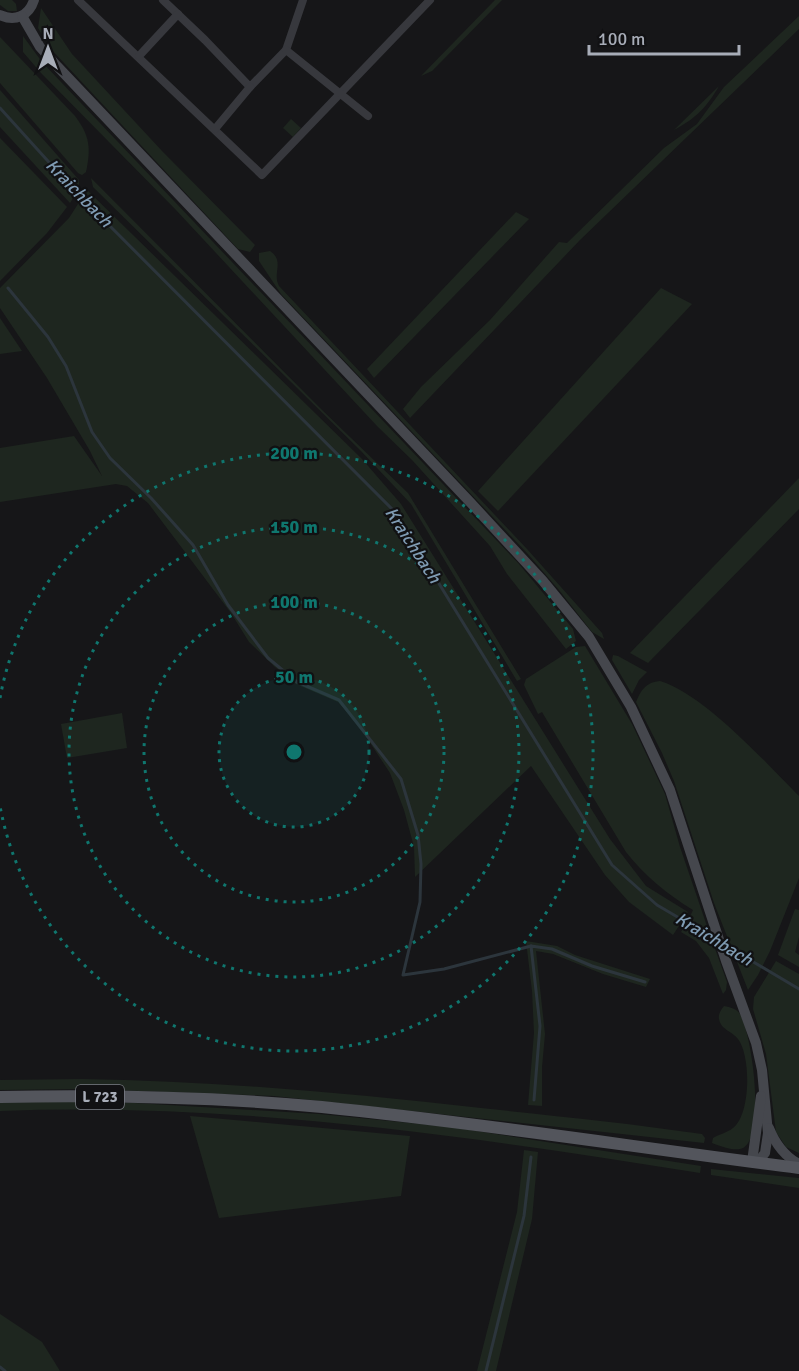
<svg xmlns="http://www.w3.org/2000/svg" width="799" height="1371" viewBox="0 0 799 1371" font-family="Signika,sans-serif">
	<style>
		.green { fill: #1e261f }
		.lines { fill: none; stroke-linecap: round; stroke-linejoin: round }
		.stream { stroke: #2c353c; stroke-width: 3 }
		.minor { stroke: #37383d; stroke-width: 8 }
		.secondary { stroke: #45474d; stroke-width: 10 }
		.primary { stroke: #53555c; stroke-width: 12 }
		.ring { fill: none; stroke: #0f766e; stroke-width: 3; stroke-dasharray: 3 6 }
		.labels { text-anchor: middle; stroke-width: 4.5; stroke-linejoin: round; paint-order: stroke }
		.shield { fill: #111113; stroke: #7b7e86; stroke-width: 1.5 }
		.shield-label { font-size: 15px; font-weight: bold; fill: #a8adb8 }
		.water-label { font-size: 18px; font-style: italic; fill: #7f9bb3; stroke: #111113 }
		.centre { fill: #0f766e; stroke: #111113; stroke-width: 3 }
		.ring-label { font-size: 18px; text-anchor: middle; font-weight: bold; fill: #0f766e; stroke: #111113; stroke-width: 4.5; stroke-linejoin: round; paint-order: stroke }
	</style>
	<rect width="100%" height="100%" fill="#161618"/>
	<g class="green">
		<path d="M 0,0 L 12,0 L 16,4 L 17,11 L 8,11 L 0,5 Z"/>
		<path d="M 495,0 L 502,0 L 432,71 L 421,76 Z"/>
		<path d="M 41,8 L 72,54 L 162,151 L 255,245 L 250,252 L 238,249 L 50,48 L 38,28 Z"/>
		<path d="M 799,16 L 799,29 L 580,240 L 410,418 L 403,409 L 421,387 L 490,320 L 559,242 L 567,243 L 664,148 L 697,124 L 724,87 Z"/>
		<path d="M 23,36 L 42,62 L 519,564 L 573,629 L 576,641 L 566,649 L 507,574 L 490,546 L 412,460 L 377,426 L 176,210 L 41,73 L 23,52 Z"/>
		<path d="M 0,37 L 75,116 C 90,136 91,148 86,172 L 82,175 L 78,173 L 0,83 Z"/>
		<path d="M 719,86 C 706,108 696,118 674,130 Z"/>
		<path d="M 0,90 L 79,180 L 79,188 L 70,203 L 0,127 Z"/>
		<path d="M 291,119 L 301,128 L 293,137 L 283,128 Z"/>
		<path d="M 0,138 L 67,207 L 47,233 L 0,281 Z"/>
		<path d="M 91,178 L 321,409 L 408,493 L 521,679 L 517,681 L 411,504 L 361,451 L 93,187 Z"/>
		<path d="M 87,190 L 362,459 L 401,504 L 610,839 L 646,886 L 688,912 L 673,935 L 629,902 L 605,875 L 531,766 L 415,877 L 414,847 L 404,810 L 390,773 L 357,723 L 338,702 L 296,684 L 275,667 L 249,642 L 231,613 L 148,503 L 127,486 L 116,484 L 0,502 L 0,448 L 74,436 L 102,476 L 90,451 L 47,378 L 0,308 L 0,288 L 69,218 Z"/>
		<path d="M 516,212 L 529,219 L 374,378 L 367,369 Z"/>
		<path d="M 270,251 C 285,261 272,273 279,286 L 527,549 L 602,633 L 604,639 L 592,632 L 559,590 L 527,553 L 281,294 L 259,261 L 259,253 Z"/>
		<path d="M 661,288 L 692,304 L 498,511 L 478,491 Z"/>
		<path d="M 0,318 L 22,351 L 0,354 Z"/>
		<path d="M 799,478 L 799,509 L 648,663 L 630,653 Z"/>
		<path d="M 585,646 L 632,724 L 665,794 L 680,847 L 709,932 L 688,921 L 693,910 C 667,894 645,876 626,852 L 542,712 L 538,714 L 524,685 L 526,679 L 576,647 Z"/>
		<path d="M 613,655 L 618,656 L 647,672 L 639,680 L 632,694 L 612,660 Z"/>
		<path d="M 660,681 C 704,694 766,763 799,796 L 799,878 L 770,951 L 758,975 L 748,990 L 714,903 L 674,781 L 662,753 L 636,702 C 641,690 646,682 660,681 Z"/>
		<path d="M 122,713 L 127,748 L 67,758 L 61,724 Z"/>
		<path d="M 795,909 L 799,910 L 799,937 L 795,952 L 799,955 L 799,967 L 778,955 Z"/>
		<path d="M 684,927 L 714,946 L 727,982 L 726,990 L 723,994 L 709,958 L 696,941 L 681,932 Z"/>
		<path d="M 526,941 L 557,946 L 575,955 L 650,979 L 646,987 L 603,974 L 553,954 L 536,951 L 545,1034 L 542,1067 L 542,1106 L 528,1105 L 534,1033 L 532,991 Z"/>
		<path d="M 776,961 L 799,974 L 799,1153 L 786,1147 L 776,1132 L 766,1054 L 753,1009 L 754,997 Z"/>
		<path d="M 724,1006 C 730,1007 737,1009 740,1014 C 752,1034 766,1135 743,1148 C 735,1152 720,1146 712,1143 L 713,1138 C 719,1134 727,1133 733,1128 C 751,1114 751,1056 738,1039 C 732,1031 721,1030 719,1019 C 718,1014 721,1010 724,1006 Z"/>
		<path d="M 82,1079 C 216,1081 348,1093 481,1108 C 555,1116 628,1123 702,1134 L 705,1138 L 704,1143 L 274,1096 L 83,1089 L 0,1090 L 0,1080 Z"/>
		<path d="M 0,1102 L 118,1102 L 319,1114 L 451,1127 L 701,1166 L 700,1173 C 469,1136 234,1102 0,1111 Z"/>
		<path d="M 190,1116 L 410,1136 L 401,1196 L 219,1218 Z"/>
		<path d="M 524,1150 L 538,1152 L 532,1219 L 496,1371 L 477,1371 L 517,1212 Z"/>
		<path d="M 711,1169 L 799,1178 L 799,1188 L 711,1175 Z"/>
		<path d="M 0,1314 L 42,1342 L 60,1371 L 0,1371 Z"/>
	</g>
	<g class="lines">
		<g class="stream">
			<path d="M 0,108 L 75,191 L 395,512 L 612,865 L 657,905 L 715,939"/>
			<path d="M 8,288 L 48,337 L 66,366 L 92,432 L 110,458 L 151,498 L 193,545 L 228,605 L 268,658 L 297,682 L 339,700 L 401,779 L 418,835 L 421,864 L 420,902 L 403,975 L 444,969 L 531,946"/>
			<path d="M 723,944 L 799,989"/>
			<path d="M 534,1100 L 540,1026 L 531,946 L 552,949 L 592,966 L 645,982"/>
			<path d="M 0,1367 L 5,1371"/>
			<path d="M 486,1371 L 524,1216 L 531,1157"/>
		</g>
		<g class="minor">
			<path d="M 78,0 L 262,175 L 430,0"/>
			<path d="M 163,0 L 205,40 L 250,87 L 286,50 L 303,0"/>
			<path d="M 286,50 L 368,116"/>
			<path d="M 139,56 L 178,14"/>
			<path d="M 215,129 L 250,87"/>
		</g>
		<g class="secondary">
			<path d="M 0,15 C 15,22 29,16 34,0"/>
			<path d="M 22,16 L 40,47 L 57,66 L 470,502 L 543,581 L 589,637 L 631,707 L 670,790 L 726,961 L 756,1043 L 762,1070 L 768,1133 L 765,1153 L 757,1163"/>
			<path d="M 769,1128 C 775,1143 784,1156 799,1164"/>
			<path d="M 752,1162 L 761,1096"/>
		</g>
		<path class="primary" d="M 0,1097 C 107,1095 215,1097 322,1107 C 482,1123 640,1148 799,1168"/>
	</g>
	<circle cx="294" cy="752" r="75" fill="#0f766e" fill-opacity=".12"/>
	<g class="ring">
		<circle cx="294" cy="752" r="75"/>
		<circle cx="294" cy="752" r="150"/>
		<circle cx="294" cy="752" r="225"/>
		<path d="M0 698A299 299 0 1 1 0 806"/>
	</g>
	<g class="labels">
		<rect class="shield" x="76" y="1085" width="48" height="24" rx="4.5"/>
		<g class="shield-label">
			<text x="100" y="1102">L 723</text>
		</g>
		<g class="water-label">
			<text transform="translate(79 193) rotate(46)" y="6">Kraichbach</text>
			<text transform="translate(413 545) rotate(57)" y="6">Kraichbach</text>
			<text transform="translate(714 939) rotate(31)" y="6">Kraichbach</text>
		</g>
	</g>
	<circle cx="294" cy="752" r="9" class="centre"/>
	<g class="ring-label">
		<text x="294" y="459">200 m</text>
		<text x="294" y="533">150 m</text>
		<text x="294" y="608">100 m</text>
		<text x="294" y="683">50 m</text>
	</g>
	<g transform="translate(48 48)" stroke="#111113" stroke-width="4.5" paint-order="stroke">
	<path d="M0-4.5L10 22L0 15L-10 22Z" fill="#a8adb8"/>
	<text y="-9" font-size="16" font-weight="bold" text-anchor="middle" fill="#a8adb8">N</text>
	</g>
	<path d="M589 45v9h150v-9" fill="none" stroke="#a8adb8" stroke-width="3"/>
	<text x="598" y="45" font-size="18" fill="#a8adb8" stroke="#111113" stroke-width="4.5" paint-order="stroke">100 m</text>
</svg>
